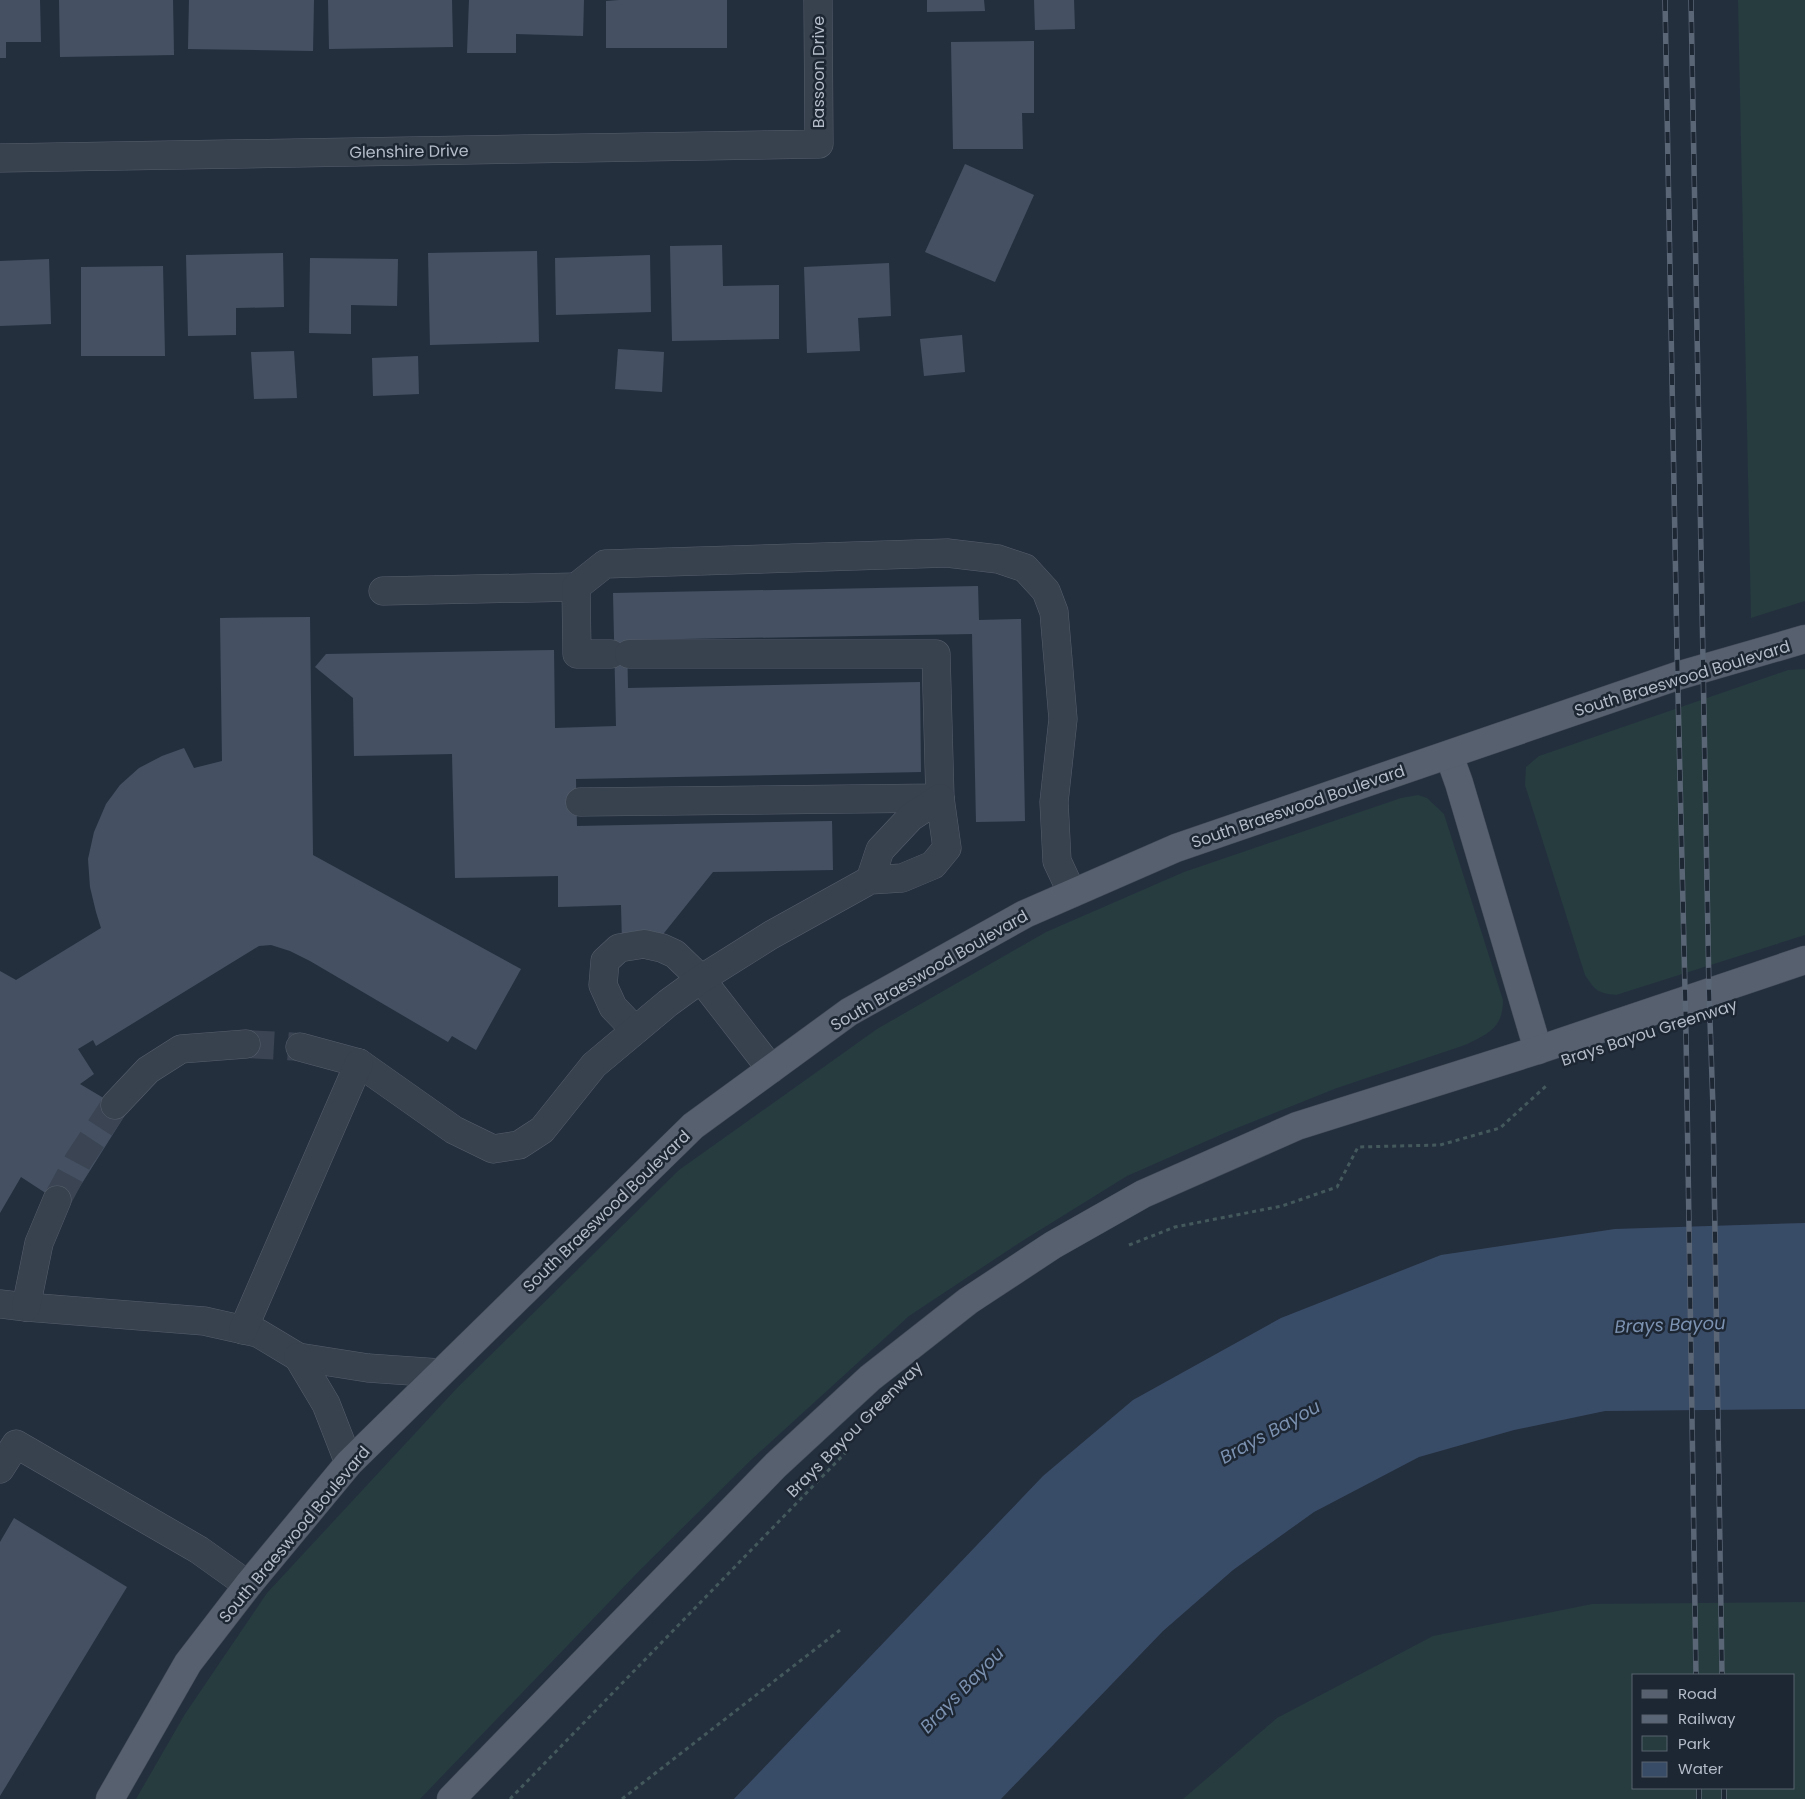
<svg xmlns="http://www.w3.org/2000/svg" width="1805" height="1799" viewBox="0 0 1805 1799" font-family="Poppins,sans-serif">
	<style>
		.green { fill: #263c3f; fill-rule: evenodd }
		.water { fill: #394c67 }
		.building { fill: #455162 }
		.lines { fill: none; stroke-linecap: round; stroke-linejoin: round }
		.minor-tunnel { stroke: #3a4453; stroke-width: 28; stroke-dasharray: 28 14; stroke-linecap: butt }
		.minor-casing { stroke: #565f6c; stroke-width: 29 }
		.major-casing { stroke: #414a57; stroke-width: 29 }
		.path { stroke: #44595c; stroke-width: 3; stroke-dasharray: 4 4; stroke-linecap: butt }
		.minor { stroke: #38414e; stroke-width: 28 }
		.major { stroke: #56606e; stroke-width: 28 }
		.rail-casing { stroke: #5a6575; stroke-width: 5.5 }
		.rail { stroke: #1d2633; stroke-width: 4; stroke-dasharray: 11; stroke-linecap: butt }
		.labels { text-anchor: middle; stroke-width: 5; stroke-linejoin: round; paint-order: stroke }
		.street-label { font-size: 16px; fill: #b4bcc9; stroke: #1d2633 }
		.water-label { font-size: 18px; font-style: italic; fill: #7c92b1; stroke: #1d2633 }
	</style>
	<rect width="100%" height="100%" fill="#242f3e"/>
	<g class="green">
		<path d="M 1738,0 L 1805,0 L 1805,601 L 1751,618 Z"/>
		<path d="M 1805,669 L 1805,935 L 1616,995 C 1597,993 1595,990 1585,975 L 1525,785 L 1526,767 L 1539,756 L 1788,670 Z"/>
		<path d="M 1418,795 L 1427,798 L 1444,814 L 1503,1000 C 1503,1028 1488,1034 1465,1045 L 1337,1088 L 1227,1132 L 1127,1176 L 1019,1243 L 909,1316 L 752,1459 L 639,1571 L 420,1799 L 136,1799 L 185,1714 L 267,1593 L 458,1387 L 679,1170 L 877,1029 L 1046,932 L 1184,872 L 1401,798 Z"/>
		<path d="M 1805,1602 L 1805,1799 L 1183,1799 L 1277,1718 L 1433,1636 L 1592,1604 ZM 1634,1675 L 1794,1675 L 1794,1788 L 1634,1788 Z"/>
	</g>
	<path class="water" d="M 1805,1223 L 1805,1409 L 1605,1411 L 1514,1430 L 1419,1457 L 1314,1512 L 1233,1570 L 1163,1631 L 1001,1799 L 734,1799 L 1043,1476 L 1133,1400 L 1281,1318 L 1441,1255 L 1615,1229 Z"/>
	<g class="building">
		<path d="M 0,0 L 40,0 L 41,42 L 6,42 L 6,58 L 0,58 Z"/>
		<path d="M 59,0 L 173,0 L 174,55 L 60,57 Z"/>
		<path d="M 189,0 L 314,0 L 313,51 L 188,49 Z"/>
		<path d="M 328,0 L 452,0 L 453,47 L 329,49 Z"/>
		<path d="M 469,0 L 584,0 L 583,36 L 516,34 L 516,53 L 467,53 Z"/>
		<path d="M 619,0 L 727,0 L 727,48 L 606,48 L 606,1 Z"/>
		<path d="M 927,0 L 984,0 L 985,11 L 927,12 Z"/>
		<path d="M 1034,0 L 1074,0 L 1075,29 L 1035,30 Z"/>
		<path d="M 1034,41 L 1034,113 L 1022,113 L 1023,149 L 953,149 L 951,42 Z"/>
		<path d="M 965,164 L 1034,195 L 995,282 L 925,252 Z"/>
		<path d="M 722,245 L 723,286 L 779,285 L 779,339 L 672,341 L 670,246 Z"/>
		<path d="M 537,251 L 539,342 L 430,345 L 428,253 Z"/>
		<path d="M 283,253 L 284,307 L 236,308 L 236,335 L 188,336 L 186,255 Z"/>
		<path d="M 650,255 L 651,312 L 556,315 L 555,258 Z"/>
		<path d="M 310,258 L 398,259 L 397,306 L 351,305 L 351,334 L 309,333 Z"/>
		<path d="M 49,259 L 51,324 L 0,326 L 0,261 Z"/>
		<path d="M 889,263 L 891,316 L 858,318 L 860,351 L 807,353 L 804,267 Z"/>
		<path d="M 163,266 L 165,356 L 81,356 L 81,267 Z"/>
		<path d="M 962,335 L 965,372 L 924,376 L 920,339 Z"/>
		<path d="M 618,349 L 664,352 L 662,392 L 615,389 Z"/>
		<path d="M 294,351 L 297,398 L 254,399 L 251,352 Z"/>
		<path d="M 418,356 L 419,394 L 373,396 L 372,358 Z"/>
		<path d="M 978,586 L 979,620 L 1021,619 L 1025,821 L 976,822 L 972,634 L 627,640 L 628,688 L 920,682 L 921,772 L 576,779 L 577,826 L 832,821 L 833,870 L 713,872 L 656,943 L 622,943 L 621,905 L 558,907 L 558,876 L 455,878 L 452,754 L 354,756 L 353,698 L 315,667 L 326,654 L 554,650 L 555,728 L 616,726 L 613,593 Z"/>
		<path d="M 310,617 L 313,855 L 521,969 L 476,1050 L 452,1036 L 448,1042 L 310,961 L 290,951 L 271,945 L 259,946 L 96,1046 L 93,1040 L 78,1049 L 94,1074 L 80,1084 L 127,1112 L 67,1207 L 21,1177 L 0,1213 L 0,971 L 16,980 L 101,928 L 96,912 L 90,887 L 88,859 L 94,832 L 106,804 L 120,785 L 139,768 L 162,756 L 184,748 L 194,768 L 222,761 L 220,618 Z"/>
		<path d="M 14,1518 L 127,1587 L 0,1796 L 0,1542 Z"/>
	</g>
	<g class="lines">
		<g class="minor-tunnel">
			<path d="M 246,1044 L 300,1047"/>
			<path d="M 57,1200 L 78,1161 L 115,1105"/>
		</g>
		<defs>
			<g id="minor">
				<path d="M 0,158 L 819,144 L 818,0"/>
				<path d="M 383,591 L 576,587"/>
				<path d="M 611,654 L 577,654 L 576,587 L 605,564 L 947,553 L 998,559 L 1025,568 L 1046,591 L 1054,612 L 1063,719 L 1054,802 L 1057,861 L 1072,893"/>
				<path d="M 580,802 L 940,798 L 936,654 L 629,654"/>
				<path d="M 635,1030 L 613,1007 L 603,985 L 605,961 L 619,948 L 644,944 L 662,948 L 675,954 L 701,979 L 771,1069"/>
				<path d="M 300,1047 L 359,1063 L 454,1130 L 493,1149 L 519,1145 L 542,1130 L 594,1065 L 668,1003 L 701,979 L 771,935 L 870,880 L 902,878 L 933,865 L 947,848 L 940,798 L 911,817 L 880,850 L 870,880"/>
				<path d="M 115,1105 L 148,1070 L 181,1049 L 246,1044"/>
				<path d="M 0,1304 L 26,1307 L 204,1321 L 258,1333 L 298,1357 L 368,1368 L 440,1373"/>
				<path d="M 26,1307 L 39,1243 L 57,1200"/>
				<path d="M 243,1330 L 359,1063"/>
				<path d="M 298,1357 L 326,1404 L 349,1463"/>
				<path d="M 0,1469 L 16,1444 L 199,1550 L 248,1585"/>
			</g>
			<g id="major">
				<path d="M 1449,755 L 1459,783 L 1538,1050"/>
				<path d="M 110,1799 L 188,1663 L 248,1585 L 349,1463 L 693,1126 L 849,1012 L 1025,914 L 1176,848 L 1677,676 L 1805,639"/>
				<path d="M 451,1799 L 776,1465 L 870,1378 L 968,1301 L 1053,1245 L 1143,1194 L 1297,1126 L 1538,1050 L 1805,960"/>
			</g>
		</defs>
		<use href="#minor" class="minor-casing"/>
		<use href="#major" class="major-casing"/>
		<g class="path">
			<path d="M 1129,1245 L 1175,1227 L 1282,1206 L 1337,1187 L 1358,1147 L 1440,1145 L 1500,1128 L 1546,1086"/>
			<path d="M 510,1799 L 849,1449"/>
			<path d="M 622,1799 L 840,1630"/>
		</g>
		<use href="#minor" class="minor"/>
		<use href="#major" class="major"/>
		<defs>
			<g id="rail">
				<path d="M 1665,0 L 1677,650 L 1686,1033 L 1696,1675"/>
				<path d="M 1691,0 L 1709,991 L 1713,1108 L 1722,1675"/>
				<path d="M 1699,1788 L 1699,1799"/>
				<path d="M 1724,1788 L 1724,1799"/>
			</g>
		</defs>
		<use href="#rail" class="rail-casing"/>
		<use href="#rail" class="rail"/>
	</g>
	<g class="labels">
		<g class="street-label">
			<text transform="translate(818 72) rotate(-90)" y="6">Bassoon Drive</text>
			<text transform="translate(409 151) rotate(-1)" y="6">Glenshire Drive</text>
			<text transform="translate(1682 678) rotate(-17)" y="6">South Braeswood Boulevard</text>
			<text transform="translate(1298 806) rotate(-19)" y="6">South Braeswood Boulevard</text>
			<text transform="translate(929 970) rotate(-30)" y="6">South Braeswood Boulevard</text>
			<text transform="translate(1649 1032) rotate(-18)" y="6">Brays Bayou Greenway</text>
			<text transform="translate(606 1211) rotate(-44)" y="6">South Braeswood Boulevard</text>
			<text transform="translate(854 1429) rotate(-45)" y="6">Brays Bayou Greenway</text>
			<text transform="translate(294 1534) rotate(-50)" y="6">South Braeswood Boulevard</text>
		</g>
		<g class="water-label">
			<text transform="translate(1670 1325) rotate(-2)" y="6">Brays Bayou</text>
			<text transform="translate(1270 1432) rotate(-29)" y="6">Brays Bayou</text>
			<text transform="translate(962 1690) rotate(-46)" y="6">Brays Bayou</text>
		</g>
	</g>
	<rect x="1632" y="1674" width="162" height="115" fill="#1d2633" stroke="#59626f"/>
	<rect x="1642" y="1690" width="25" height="8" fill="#56606e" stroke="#59626f"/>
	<text x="1678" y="1699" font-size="15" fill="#b4bcc9">Road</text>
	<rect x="1642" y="1715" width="25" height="8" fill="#5a6575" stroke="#59626f"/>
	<text x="1678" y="1724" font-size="15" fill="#b4bcc9">Railway</text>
	<rect x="1642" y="1736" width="25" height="15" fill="#263c3f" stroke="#59626f"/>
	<text x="1678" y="1749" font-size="15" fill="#b4bcc9">Park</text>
	<rect x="1642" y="1762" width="25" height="15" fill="#394c67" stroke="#59626f"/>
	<text x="1678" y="1774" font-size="15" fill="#b4bcc9">Water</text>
</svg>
